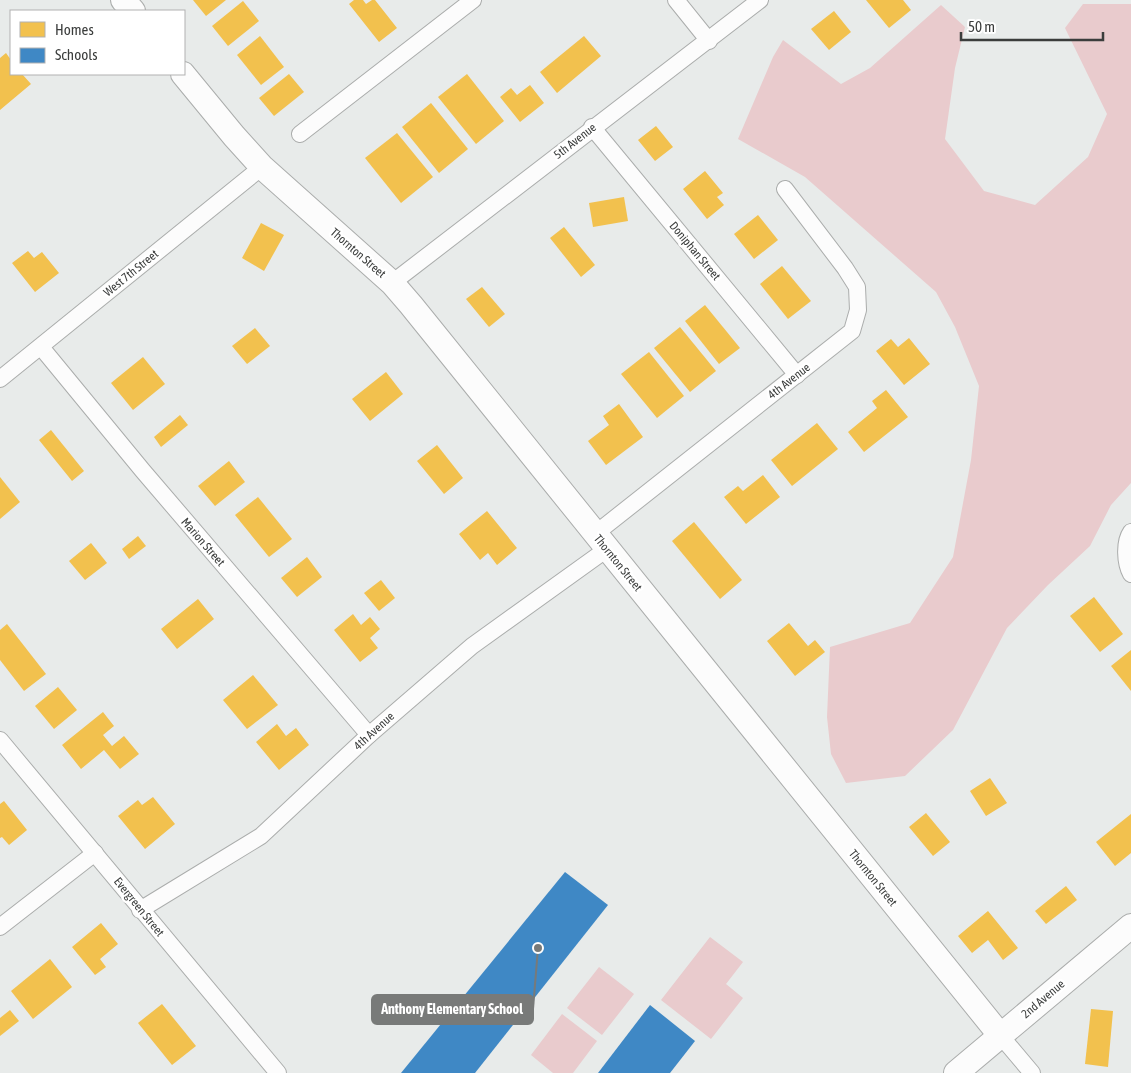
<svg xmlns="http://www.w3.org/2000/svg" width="1131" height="1073" viewBox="0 0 1131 1073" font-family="'Asap Condensed',sans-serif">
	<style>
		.green { fill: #e9cbcd }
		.homes { fill: #f2c14e }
		.schools { fill: #3f88c5 }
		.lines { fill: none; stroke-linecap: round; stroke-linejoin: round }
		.street-casing { stroke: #abadac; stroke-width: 18 }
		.secondary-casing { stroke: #abadac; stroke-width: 26 }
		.street { stroke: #fcfcfc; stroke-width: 16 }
		.secondary { stroke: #fcfcfc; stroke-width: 24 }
		.labels { text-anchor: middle; stroke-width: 5; stroke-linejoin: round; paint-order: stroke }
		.street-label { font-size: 12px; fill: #3b3d3c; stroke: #fff }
		.leader { fill: none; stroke: #787a79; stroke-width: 2 }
		.callout-dot { fill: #787a79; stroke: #fff; stroke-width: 2 }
		.callout { fill: #787a79; stroke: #787a79; stroke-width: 2 }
		.callout-label { font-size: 14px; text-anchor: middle; font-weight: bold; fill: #fff }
	</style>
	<rect width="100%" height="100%" fill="#e8ebea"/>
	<g class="green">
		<path d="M 1083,4 L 1131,4 L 1131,483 L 1111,505 L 1090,546 L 1048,585 L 1007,628 L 953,730 L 905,776 L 846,783 L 831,754 L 827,717 L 830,647 L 910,623 L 953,557 L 971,460 L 979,386 L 955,327 L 936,292 L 805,177 L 738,139 L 773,57 L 783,40 L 841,84 L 870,68 L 941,5 L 965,27 L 955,68 L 945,139 L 984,191 L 1035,205 L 1088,157 L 1107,114 L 1065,28 Z"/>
		<path d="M 710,937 L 743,962 L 726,984 L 743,998 L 711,1039 L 661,1000 Z"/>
		<path d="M 599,967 L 634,994 L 602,1035 L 567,1008 Z"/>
		<path d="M 562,1014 L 597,1041 L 573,1073 L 553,1073 L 531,1055 Z"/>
	</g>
	<g class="homes">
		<path d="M 193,0 L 226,0 L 206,16 Z"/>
		<path d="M 354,0 L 363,0 L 366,4 L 372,0 L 375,0 L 397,28 L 379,42 L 349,4 Z"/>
		<path d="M 866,0 L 903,0 L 911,10 L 889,28 Z"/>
		<path d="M 243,1 L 259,21 L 228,46 L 212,26 Z"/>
		<path d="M 834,11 L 851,32 L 829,50 L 811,29 Z"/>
		<path d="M 260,36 L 284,67 L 261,85 L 237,55 Z"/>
		<path d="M 584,36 L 601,56 L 557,93 L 540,72 Z"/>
		<path d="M 6,53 L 11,60 L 11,74 L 22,74 L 31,84 L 0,110 L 0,58 Z"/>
		<path d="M 289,74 L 304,92 L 274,116 L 259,98 Z"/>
		<path d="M 467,74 L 504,121 L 476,144 L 438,97 Z"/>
		<path d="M 530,85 L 544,103 L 520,122 L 500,97 L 511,88 L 517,95 Z"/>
		<path d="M 431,103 L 468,149 L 439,173 L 402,127 Z"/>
		<path d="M 656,126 L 673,147 L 655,161 L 638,140 Z"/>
		<path d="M 397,133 L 433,177 L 401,203 L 365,158 Z"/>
		<path d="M 705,171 L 723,193 L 717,197 L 724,205 L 707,219 L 683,189 Z"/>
		<path d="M 624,197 L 628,221 L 593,227 L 589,203 Z"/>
		<path d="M 758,215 L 778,240 L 754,259 L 734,234 Z"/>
		<path d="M 261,223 L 284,235 L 264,271 L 242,258 Z"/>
		<path d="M 564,227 L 595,265 L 581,277 L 550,238 Z"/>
		<path d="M 28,251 L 34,258 L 42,252 L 59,273 L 35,292 L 12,263 Z"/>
		<path d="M 782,266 L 811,301 L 788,319 L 760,284 Z"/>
		<path d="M 482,287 L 505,314 L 489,327 L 466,299 Z"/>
		<path d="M 705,305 L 740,348 L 719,364 L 685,321 Z"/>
		<path d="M 680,327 L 716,371 L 690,392 L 654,348 Z"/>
		<path d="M 255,328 L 270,346 L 247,364 L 232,346 Z"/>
		<path d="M 909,338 L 930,364 L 904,385 L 876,351 L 891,339 L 898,347 Z"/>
		<path d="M 649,352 L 684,396 L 657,418 L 621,374 Z"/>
		<path d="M 143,357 L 165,384 L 133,410 L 111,383 Z"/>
		<path d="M 386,372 L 403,394 L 370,421 L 352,399 Z"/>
		<path d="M 886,390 L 908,417 L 864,452 L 848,432 L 877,408 L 872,401 Z"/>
		<path d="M 619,404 L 643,437 L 606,465 L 588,441 L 609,425 L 603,416 Z"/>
		<path d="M 180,415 L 188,425 L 161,447 L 154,437 Z"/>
		<path d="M 817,423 L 838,449 L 792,486 L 771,460 Z"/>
		<path d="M 51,430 L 84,471 L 72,481 L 39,440 Z"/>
		<path d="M 437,445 L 463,478 L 444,494 L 417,461 Z"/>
		<path d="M 229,461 L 245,482 L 215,506 L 198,486 Z"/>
		<path d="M 763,475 L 780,497 L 746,524 L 724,497 L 738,486 L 743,491 Z"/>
		<path d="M 0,477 L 20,502 L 0,519 Z"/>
		<path d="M 258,497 L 292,539 L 269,557 L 235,515 Z"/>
		<path d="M 487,511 L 517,548 L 497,565 L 488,553 L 480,560 L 459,534 Z"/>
		<path d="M 694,522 L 742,580 L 720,599 L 672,541 Z"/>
		<path d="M 138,536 L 146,546 L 129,559 L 122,549 Z"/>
		<path d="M 91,543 L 107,563 L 85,580 L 69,561 Z"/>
		<path d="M 307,557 L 322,577 L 297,597 L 281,578 Z"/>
		<path d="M 381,580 L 395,598 L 379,611 L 364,593 Z"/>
		<path d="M 1094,597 L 1123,634 L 1100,652 L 1070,616 Z"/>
		<path d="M 198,599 L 214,619 L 177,649 L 161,629 Z"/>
		<path d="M 353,614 L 361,625 L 370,617 L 380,629 L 370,638 L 378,648 L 360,662 L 334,630 Z"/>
		<path d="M 789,623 L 808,646 L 815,640 L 825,652 L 795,676 L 767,641 Z"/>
		<path d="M 7,624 L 46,674 L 24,691 L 0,660 L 0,630 Z"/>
		<path d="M 1131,650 L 1131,691 L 1111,666 Z"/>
		<path d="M 253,675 L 278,705 L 247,729 L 223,700 Z"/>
		<path d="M 58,687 L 77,710 L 54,729 L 35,706 Z"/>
		<path d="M 103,712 L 114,726 L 103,735 L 112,746 L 124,736 L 139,754 L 120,769 L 104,750 L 81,769 L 62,745 Z"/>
		<path d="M 277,724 L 286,736 L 296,728 L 309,745 L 279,770 L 256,742 Z"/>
		<path d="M 990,778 L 1007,803 L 986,816 L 970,791 Z"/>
		<path d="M 153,797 L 175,824 L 145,849 L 118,816 L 138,800 L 142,805 Z"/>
		<path d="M 4,801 L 27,830 L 9,845 L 2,837 L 0,838 L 0,804 Z"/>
		<path d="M 926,813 L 950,842 L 933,856 L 909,827 Z"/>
		<path d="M 1131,814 L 1131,853 L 1115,866 L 1096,842 Z"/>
		<path d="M 1066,886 L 1077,900 L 1046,924 L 1035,911 Z"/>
		<path d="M 988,911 L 1018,948 L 1003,960 L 988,940 L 972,953 L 958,936 Z"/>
		<path d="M 101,923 L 118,944 L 100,959 L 106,967 L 95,975 L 72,947 Z"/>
		<path d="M 50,959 L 72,987 L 33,1019 L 11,991 Z"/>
		<path d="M 162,1004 L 196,1046 L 172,1065 L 138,1023 Z"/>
		<path d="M 1091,1009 L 1113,1011 L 1108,1067 L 1085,1064 Z"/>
		<path d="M 10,1010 L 19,1021 L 0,1036 L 0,1018 Z"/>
	</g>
	<g class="schools">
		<path d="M 565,872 L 608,905 L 475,1073 L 401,1073 Z"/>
		<path d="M 650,1005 L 695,1041 L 670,1073 L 598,1073 Z"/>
	</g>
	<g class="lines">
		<defs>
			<g id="street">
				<path d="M 676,0 L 709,41"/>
				<path d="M 592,127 L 797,375"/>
				<path d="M 300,134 L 473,0"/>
				<path d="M 392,283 L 760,0"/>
				<path d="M 41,347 L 143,471 L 369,735"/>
				<path d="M 0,379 L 262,167"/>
				<path d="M 1131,532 C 1124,542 1125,563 1131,574"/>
				<path d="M 595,534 L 852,331 L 858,310 L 857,287 L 845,268 L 785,189"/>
				<path d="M 0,740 L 278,1073"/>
				<path d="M 140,910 L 261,836 L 369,735 L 472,646 L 607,549"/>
				<path d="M 0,927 L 95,853"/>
				<path d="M 1000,1035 L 1032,1073"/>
			</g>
			<g id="secondary">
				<path d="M 123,0 L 133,11"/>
				<path d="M 183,74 L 234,136 L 262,167 L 392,283 L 411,305 L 1000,1035"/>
				<path d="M 956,1073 L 1131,926"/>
			</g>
		</defs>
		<use href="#street" class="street-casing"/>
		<use href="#secondary" class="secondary-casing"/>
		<use href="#street" class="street"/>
		<use href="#secondary" class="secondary"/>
	</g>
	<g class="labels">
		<g class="street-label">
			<text transform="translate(575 141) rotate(-38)" y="4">5th Avenue</text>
			<text transform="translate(695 251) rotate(50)" y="4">Doniphan Street</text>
			<text transform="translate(358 253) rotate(41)" y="4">Thornton Street</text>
			<text transform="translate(131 273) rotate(-39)" y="4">West 7th Street</text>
			<text transform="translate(789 381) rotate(-38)" y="4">4th Avenue</text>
			<text transform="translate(203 542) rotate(49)" y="4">Marion Street</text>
			<text transform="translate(618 563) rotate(51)" y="4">Thornton Street</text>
			<text transform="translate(374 731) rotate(-42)" y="4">4th Avenue</text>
			<text transform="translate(873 878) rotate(51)" y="4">Thornton Street</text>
			<text transform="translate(139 907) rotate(51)" y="4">Evergreen Street</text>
			<text transform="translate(1043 999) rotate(-40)" y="4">2nd Avenue</text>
		</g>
	</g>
	<path class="leader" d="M538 948L533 1009"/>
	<circle class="callout-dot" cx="538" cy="948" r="5"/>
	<rect class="callout" x="372" y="995" width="161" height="29" rx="5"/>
	<g class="callout-label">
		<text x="452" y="1014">Anthony Elementary School</text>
	</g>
	<rect x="10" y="10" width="175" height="65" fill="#ffffff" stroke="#b1b1b1"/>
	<rect x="20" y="22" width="25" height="15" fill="#f2c14e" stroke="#b1b1b1"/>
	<text x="55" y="35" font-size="15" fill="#3b3d3c">Homes</text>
	<rect x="20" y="48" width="25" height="15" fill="#3f88c5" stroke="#b1b1b1"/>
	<text x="55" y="60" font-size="15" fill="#3b3d3c">Schools</text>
	<path d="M961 32v8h142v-8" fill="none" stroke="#3b3d3c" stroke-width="2.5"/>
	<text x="968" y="32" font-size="15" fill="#3b3d3c" stroke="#ffffff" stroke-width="4" paint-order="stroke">50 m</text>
</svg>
